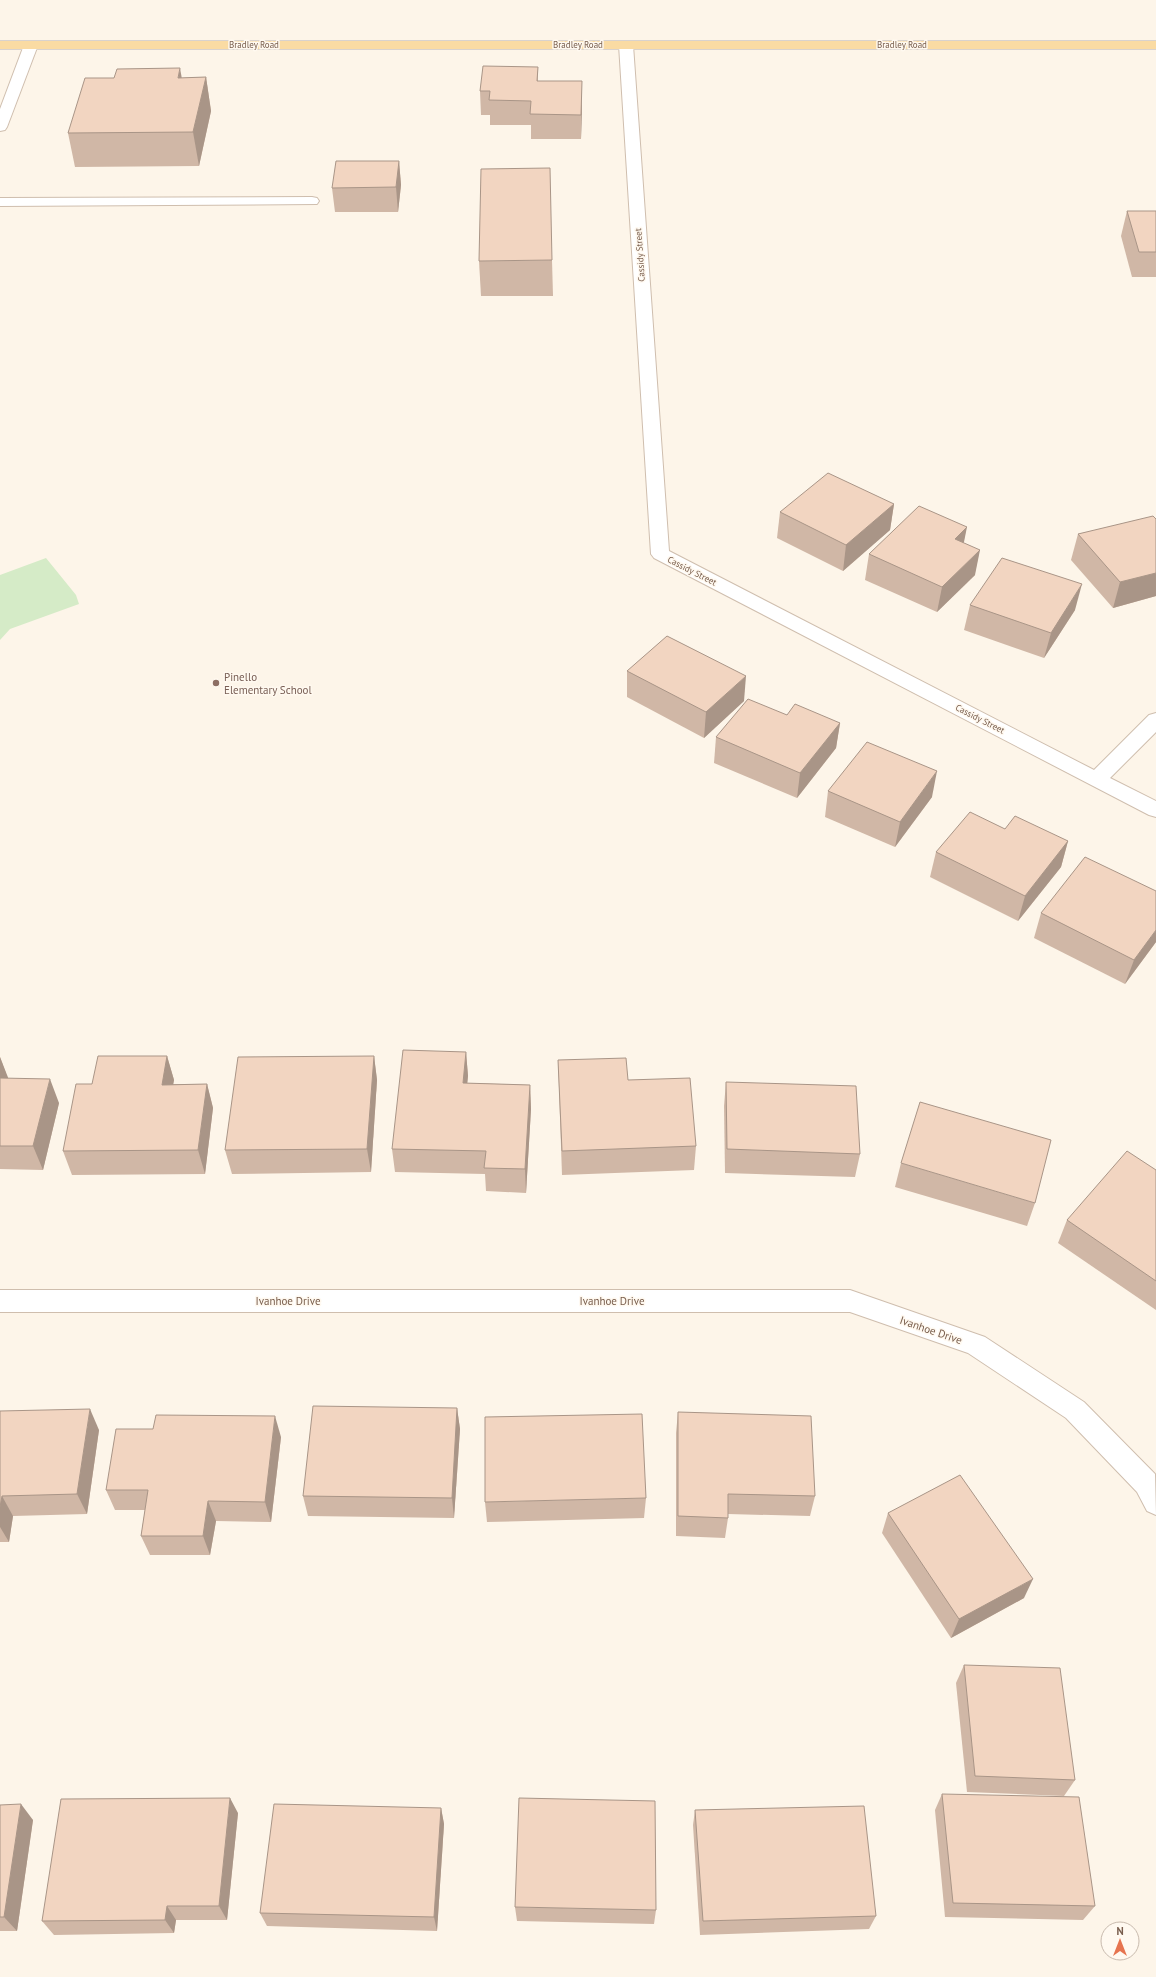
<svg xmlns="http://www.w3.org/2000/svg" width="1156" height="1977" viewBox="0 0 1156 1977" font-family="'PT Sans',sans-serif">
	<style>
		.green { fill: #d5ebc7 }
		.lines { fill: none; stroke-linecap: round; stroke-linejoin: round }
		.service-casing { stroke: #cfbeae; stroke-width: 2 }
		.minor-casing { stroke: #cfbeae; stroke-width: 2 }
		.tertiary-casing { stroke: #cfbeae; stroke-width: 2 }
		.primary-casing { stroke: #d9d2cd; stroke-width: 2 }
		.service { fill: #fff; fill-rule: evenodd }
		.minor { fill: #fff; fill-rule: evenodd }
		.tertiary { fill: #fff; fill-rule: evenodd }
		.primary { fill: #fadba3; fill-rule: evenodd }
		.wall { fill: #d0b7a6 }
		.shaded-wall { fill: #a99587 }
		.building { fill: #f2d5c1; stroke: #a99587 }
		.education-dot { fill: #8d6e63; stroke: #fff9f0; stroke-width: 1.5 }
		.labels { text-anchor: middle; stroke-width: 3; stroke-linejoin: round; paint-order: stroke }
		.far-street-label { font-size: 9px; fill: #785d4c; stroke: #fff9f0 }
		.education-label { font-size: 11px; fill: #785e54; stroke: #fff9f0; text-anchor: start }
		.street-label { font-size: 11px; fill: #785d4c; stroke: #fff9f0 }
	</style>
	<rect width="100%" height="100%" fill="#fdf5e9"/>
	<path class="green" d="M 46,558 L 76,595 L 79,604 L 10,629 L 0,640 L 0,575 Z"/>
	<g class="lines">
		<defs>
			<g id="service">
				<path d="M 31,41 L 36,42 L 38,45 L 7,127 L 5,130 L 0,131 L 0,109 L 24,45 L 26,42 Z"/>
				<path d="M 312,197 L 317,198 L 319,201 L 317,204 L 0,206 L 0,198 Z"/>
			</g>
			<path id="minor" d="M 626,41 L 631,42 L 633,45 L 669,551 L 1094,770 L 1149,715 L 1156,713 L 1156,732 L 1110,778 L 1156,801 L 1156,817 L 1149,815 L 654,558 L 651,554 L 619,45 L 621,42 Z"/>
			<path id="tertiary" d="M 0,1290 L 850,1290 L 985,1337 L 1084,1402 L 1155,1474 L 1156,1515 L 1147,1511 L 1137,1492 L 1066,1418 L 968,1353 L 850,1312 L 0,1312 Z"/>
			<rect id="primary" x="0" y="41" width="1156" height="8"/>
		</defs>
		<use href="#service" class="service-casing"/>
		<use href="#minor" class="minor-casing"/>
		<use href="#tertiary" class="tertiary-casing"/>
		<use href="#primary" class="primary-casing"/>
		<use href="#service" class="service"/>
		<use href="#minor" class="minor"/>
		<use href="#tertiary" class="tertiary"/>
		<use href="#primary" class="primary"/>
	</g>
	<g class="wall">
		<path d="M 538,67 L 538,81 L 582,105 L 581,139 L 531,139 L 531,125 L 490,125 L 490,115 L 481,115 L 480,91 Z"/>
		<path d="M 206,77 L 211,111 L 199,166 L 75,167 L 68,133 L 182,78 Z"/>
		<path d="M 399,161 L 401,185 L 398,212 L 335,212 L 332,188 Z"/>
		<path d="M 1127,211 L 1156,211 L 1156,277 L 1132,277 L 1121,236 Z"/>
		<path d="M 552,260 L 553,296 L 481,296 L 479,261 Z"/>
		<path d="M 894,504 L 890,530 L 843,571 L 777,538 L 780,512 Z"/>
		<path d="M 1156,519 L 1156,596 L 1113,608 L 1071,560 L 1078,534 Z"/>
		<path d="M 964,543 L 975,575 L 937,612 L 865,580 L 869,554 Z"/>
		<path d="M 970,605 L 1075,610 L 1044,658 L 964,630 Z"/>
		<path d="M 627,671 L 744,701 L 704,738 L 627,697 Z"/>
		<path d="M 787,715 L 840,723 L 836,748 L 797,798 L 714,763 L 716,737 Z"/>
		<path d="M 828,791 L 932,797 L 895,847 L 825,817 Z"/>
		<path d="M 1005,829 L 1068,841 L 1061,867 L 1018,921 L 930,877 L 936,852 Z"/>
		<path d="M 1041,913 L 1156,942 L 1125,984 L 1034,938 Z"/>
		<path d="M 466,1052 L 468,1076 L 467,1083 L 530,1085 L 531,1109 L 526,1193 L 486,1191 L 485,1174 L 395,1172 L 392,1149 Z"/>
		<path d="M 167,1056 L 174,1080 L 173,1084 L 207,1084 L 213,1108 L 205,1174 L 72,1175 L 63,1151 L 92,1084 Z"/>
		<path d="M 374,1056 L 377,1080 L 371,1172 L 232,1174 L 225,1150 Z"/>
		<path d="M 0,1057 L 8,1079 L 59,1103 L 43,1170 L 0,1169 Z"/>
		<path d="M 558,1060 L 628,1080 L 696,1146 L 694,1170 L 562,1175 Z"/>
		<path d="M 726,1082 L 860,1154 L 855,1177 L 725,1173 L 724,1106 Z"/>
		<path d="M 901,1163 L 1035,1203 L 1027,1226 L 895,1187 Z"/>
		<path d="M 1156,1170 L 1156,1310 L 1058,1243 L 1067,1220 Z"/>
		<path d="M 457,1408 L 460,1429 L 454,1518 L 308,1516 L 303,1496 Z"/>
		<path d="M 0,1411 L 99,1430 L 87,1514 L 13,1516 L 9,1542 L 0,1542 Z"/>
		<path d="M 678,1412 L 815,1496 L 810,1516 L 728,1514 L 728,1518 L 725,1538 L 676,1536 L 676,1433 Z"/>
		<path d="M 281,1437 L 271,1522 L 216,1521 L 210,1555 L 150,1555 L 141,1536 L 145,1510 L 115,1510 L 106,1490 Z"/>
		<path d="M 646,1498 L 644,1518 L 487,1522 L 485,1502 Z"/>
		<path d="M 888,1513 L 1024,1598 L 951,1638 L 882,1533 Z"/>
		<path d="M 964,1665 L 1075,1780 L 1064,1796 L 967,1792 L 956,1683 Z"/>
		<path d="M 942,1794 L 1095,1906 L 1083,1920 L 945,1917 L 935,1810 Z"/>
		<path d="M 0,1805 L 33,1820 L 17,1931 L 0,1931 Z"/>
		<path d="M 441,1808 L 444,1824 L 437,1931 L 267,1926 L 260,1913 Z"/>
		<path d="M 695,1810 L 876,1916 L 869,1929 L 700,1935 L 693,1825 Z"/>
		<path d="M 238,1813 L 227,1920 L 176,1920 L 174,1933 L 54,1935 L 42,1921 Z"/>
		<path d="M 515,1907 L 656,1910 L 654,1924 L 517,1921 Z"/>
	</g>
	<g class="shaded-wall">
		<path d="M 180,68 L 186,102 L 178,78 Z"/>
		<path d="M 206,77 L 211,111 L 199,166 L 193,132 Z"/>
		<path d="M 582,81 L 582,105 L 581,139 L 581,115 Z"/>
		<path d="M 399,161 L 401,185 L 398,212 L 396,187 Z"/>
		<path d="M 894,504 L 890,530 L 843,571 L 846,545 Z"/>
		<path d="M 967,527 L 962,552 L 955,539 Z"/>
		<path d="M 980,550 L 975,575 L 937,612 L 942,587 Z"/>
		<path d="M 1156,573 L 1156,596 L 1113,608 L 1120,582 Z"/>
		<path d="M 1082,584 L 1075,610 L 1044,658 L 1051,633 Z"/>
		<path d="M 746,676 L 744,701 L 704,738 L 706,712 Z"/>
		<path d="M 840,723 L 836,748 L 797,798 L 800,773 Z"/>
		<path d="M 937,771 L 932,797 L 895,847 L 900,822 Z"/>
		<path d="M 1068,841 L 1061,867 L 1018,921 L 1025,896 Z"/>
		<path d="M 1156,930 L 1156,942 L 1125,984 L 1134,960 Z"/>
		<path d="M 466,1052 L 468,1076 L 465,1107 L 463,1083 Z"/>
		<path d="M 167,1056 L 174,1080 L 169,1109 L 162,1085 Z"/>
		<path d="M 374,1056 L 377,1080 L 371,1172 L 367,1149 Z"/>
		<path d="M 0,1057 L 9,1080 L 0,1094 Z"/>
		<path d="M 50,1079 L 59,1103 L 43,1170 L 33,1146 Z"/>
		<path d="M 207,1084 L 213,1108 L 205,1174 L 198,1150 Z"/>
		<path d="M 530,1085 L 531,1109 L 526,1193 L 525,1169 Z"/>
		<path d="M 457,1408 L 460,1429 L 454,1518 L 452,1498 Z"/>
		<path d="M 90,1409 L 99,1430 L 87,1514 L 77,1494 Z"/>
		<path d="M 275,1416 L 281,1437 L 271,1522 L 265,1502 Z"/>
		<path d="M 2,1496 L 13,1516 L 9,1542 L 0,1527 L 0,1507 Z"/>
		<path d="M 208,1501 L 216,1521 L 210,1555 L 203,1536 Z"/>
		<path d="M 1033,1579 L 1024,1598 L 951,1638 L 959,1619 Z"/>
		<path d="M 230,1798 L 238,1813 L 227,1920 L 219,1906 Z"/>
		<path d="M 21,1804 L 33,1820 L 17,1931 L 4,1917 Z"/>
		<path d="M 441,1808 L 444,1824 L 437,1931 L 434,1917 Z"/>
		<path d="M 167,1906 L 176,1920 L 174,1933 L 165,1920 Z"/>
	</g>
	<g class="building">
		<path d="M 483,66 L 538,67 L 537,81 L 582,81 L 581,115 L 530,114 L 531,101 L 489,100 L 490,91 L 480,91 Z"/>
		<path d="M 180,68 L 178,78 L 206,77 L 193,132 L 68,133 L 85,78 L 114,78 L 117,69 Z"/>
		<path d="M 336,161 L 399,161 L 396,187 L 332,188 Z"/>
		<path d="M 550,168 L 552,260 L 479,261 L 481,169 Z"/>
		<path d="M 1127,211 L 1156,211 L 1156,252 L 1139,252 Z"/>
		<path d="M 828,473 L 894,504 L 846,545 L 780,512 Z"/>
		<path d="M 919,506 L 967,527 L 955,539 L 980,550 L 942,587 L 869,554 Z"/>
		<path d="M 1153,516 L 1156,519 L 1156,573 L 1120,582 L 1078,534 Z"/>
		<path d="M 1002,558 L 1082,584 L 1051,633 L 970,605 Z"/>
		<path d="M 667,636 L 746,676 L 706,712 L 627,671 Z"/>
		<path d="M 748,699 L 787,715 L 795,704 L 840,723 L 800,773 L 716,737 Z"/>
		<path d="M 867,742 L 937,771 L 900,822 L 828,791 Z"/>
		<path d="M 970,812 L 1005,829 L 1015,816 L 1068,841 L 1025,896 L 936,852 Z"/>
		<path d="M 1085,857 L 1156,891 L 1156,930 L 1134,960 L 1041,913 Z"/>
		<path d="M 403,1050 L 466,1052 L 463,1083 L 530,1085 L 525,1169 L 484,1168 L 486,1151 L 392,1149 Z"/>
		<path d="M 98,1056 L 167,1056 L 162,1085 L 207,1084 L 198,1150 L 63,1151 L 76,1084 L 92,1084 Z"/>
		<path d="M 374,1056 L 367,1149 L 225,1150 L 238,1057 Z"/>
		<path d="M 626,1058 L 628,1080 L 690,1078 L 696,1146 L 562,1151 L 558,1060 Z"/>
		<path d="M 0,1078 L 50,1079 L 33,1146 L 0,1146 Z"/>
		<path d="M 726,1082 L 856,1086 L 860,1154 L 727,1149 Z"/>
		<path d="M 920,1102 L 1051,1140 L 1035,1203 L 901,1163 Z"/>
		<path d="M 1127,1151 L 1156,1170 L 1156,1281 L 1067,1220 Z"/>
		<path d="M 313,1406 L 457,1408 L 452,1498 L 303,1496 Z"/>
		<path d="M 90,1409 L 77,1494 L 2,1496 L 0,1507 L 0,1411 Z"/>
		<path d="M 678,1412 L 811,1416 L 815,1496 L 728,1494 L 728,1518 L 678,1516 Z"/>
		<path d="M 642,1414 L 646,1498 L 485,1502 L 485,1417 Z"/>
		<path d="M 156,1415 L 275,1416 L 265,1502 L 208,1501 L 203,1536 L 141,1536 L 148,1490 L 106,1490 L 116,1429 L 153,1429 Z"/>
		<path d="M 960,1475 L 1033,1579 L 959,1619 L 888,1513 Z"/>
		<path d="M 964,1665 L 1060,1668 L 1075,1780 L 975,1776 Z"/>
		<path d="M 942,1794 L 1079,1797 L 1095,1906 L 953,1903 Z"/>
		<path d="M 230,1798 L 219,1906 L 167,1906 L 165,1920 L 42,1921 L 61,1799 Z"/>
		<path d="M 519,1798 L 655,1801 L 656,1910 L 515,1907 Z"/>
		<path d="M 21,1804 L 4,1917 L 0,1917 L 0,1805 Z"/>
		<path d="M 274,1804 L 441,1808 L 434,1917 L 260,1913 Z"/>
		<path d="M 864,1806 L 876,1916 L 703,1921 L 695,1810 Z"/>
	</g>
	<circle class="education-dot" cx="216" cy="683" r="4"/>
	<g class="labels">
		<g class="far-street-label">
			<text x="254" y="48">Bradley Road</text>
			<text x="578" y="48">Bradley Road</text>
			<text x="902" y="48">Bradley Road</text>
			<text transform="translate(640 255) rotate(-94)" y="3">Cassidy Street</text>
			<text transform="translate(692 571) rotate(27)" y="3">Cassidy Street</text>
			<text transform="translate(980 719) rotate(27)" y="3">Cassidy Street</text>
		</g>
		<g class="education-label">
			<text x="224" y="681">Pinello<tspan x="224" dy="13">Elementary School</tspan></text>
		</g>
		<g class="street-label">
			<text x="288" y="1305">Ivanhoe Drive</text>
			<text x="612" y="1305">Ivanhoe Drive</text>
			<text transform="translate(931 1330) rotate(19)" y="4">Ivanhoe Drive</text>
		</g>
	</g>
	<g transform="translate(1120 1941)"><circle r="19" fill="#fff9f0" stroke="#c9bbae"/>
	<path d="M0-3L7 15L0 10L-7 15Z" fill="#e6744f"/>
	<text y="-6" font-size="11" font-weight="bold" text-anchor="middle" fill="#785d4c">N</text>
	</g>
</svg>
